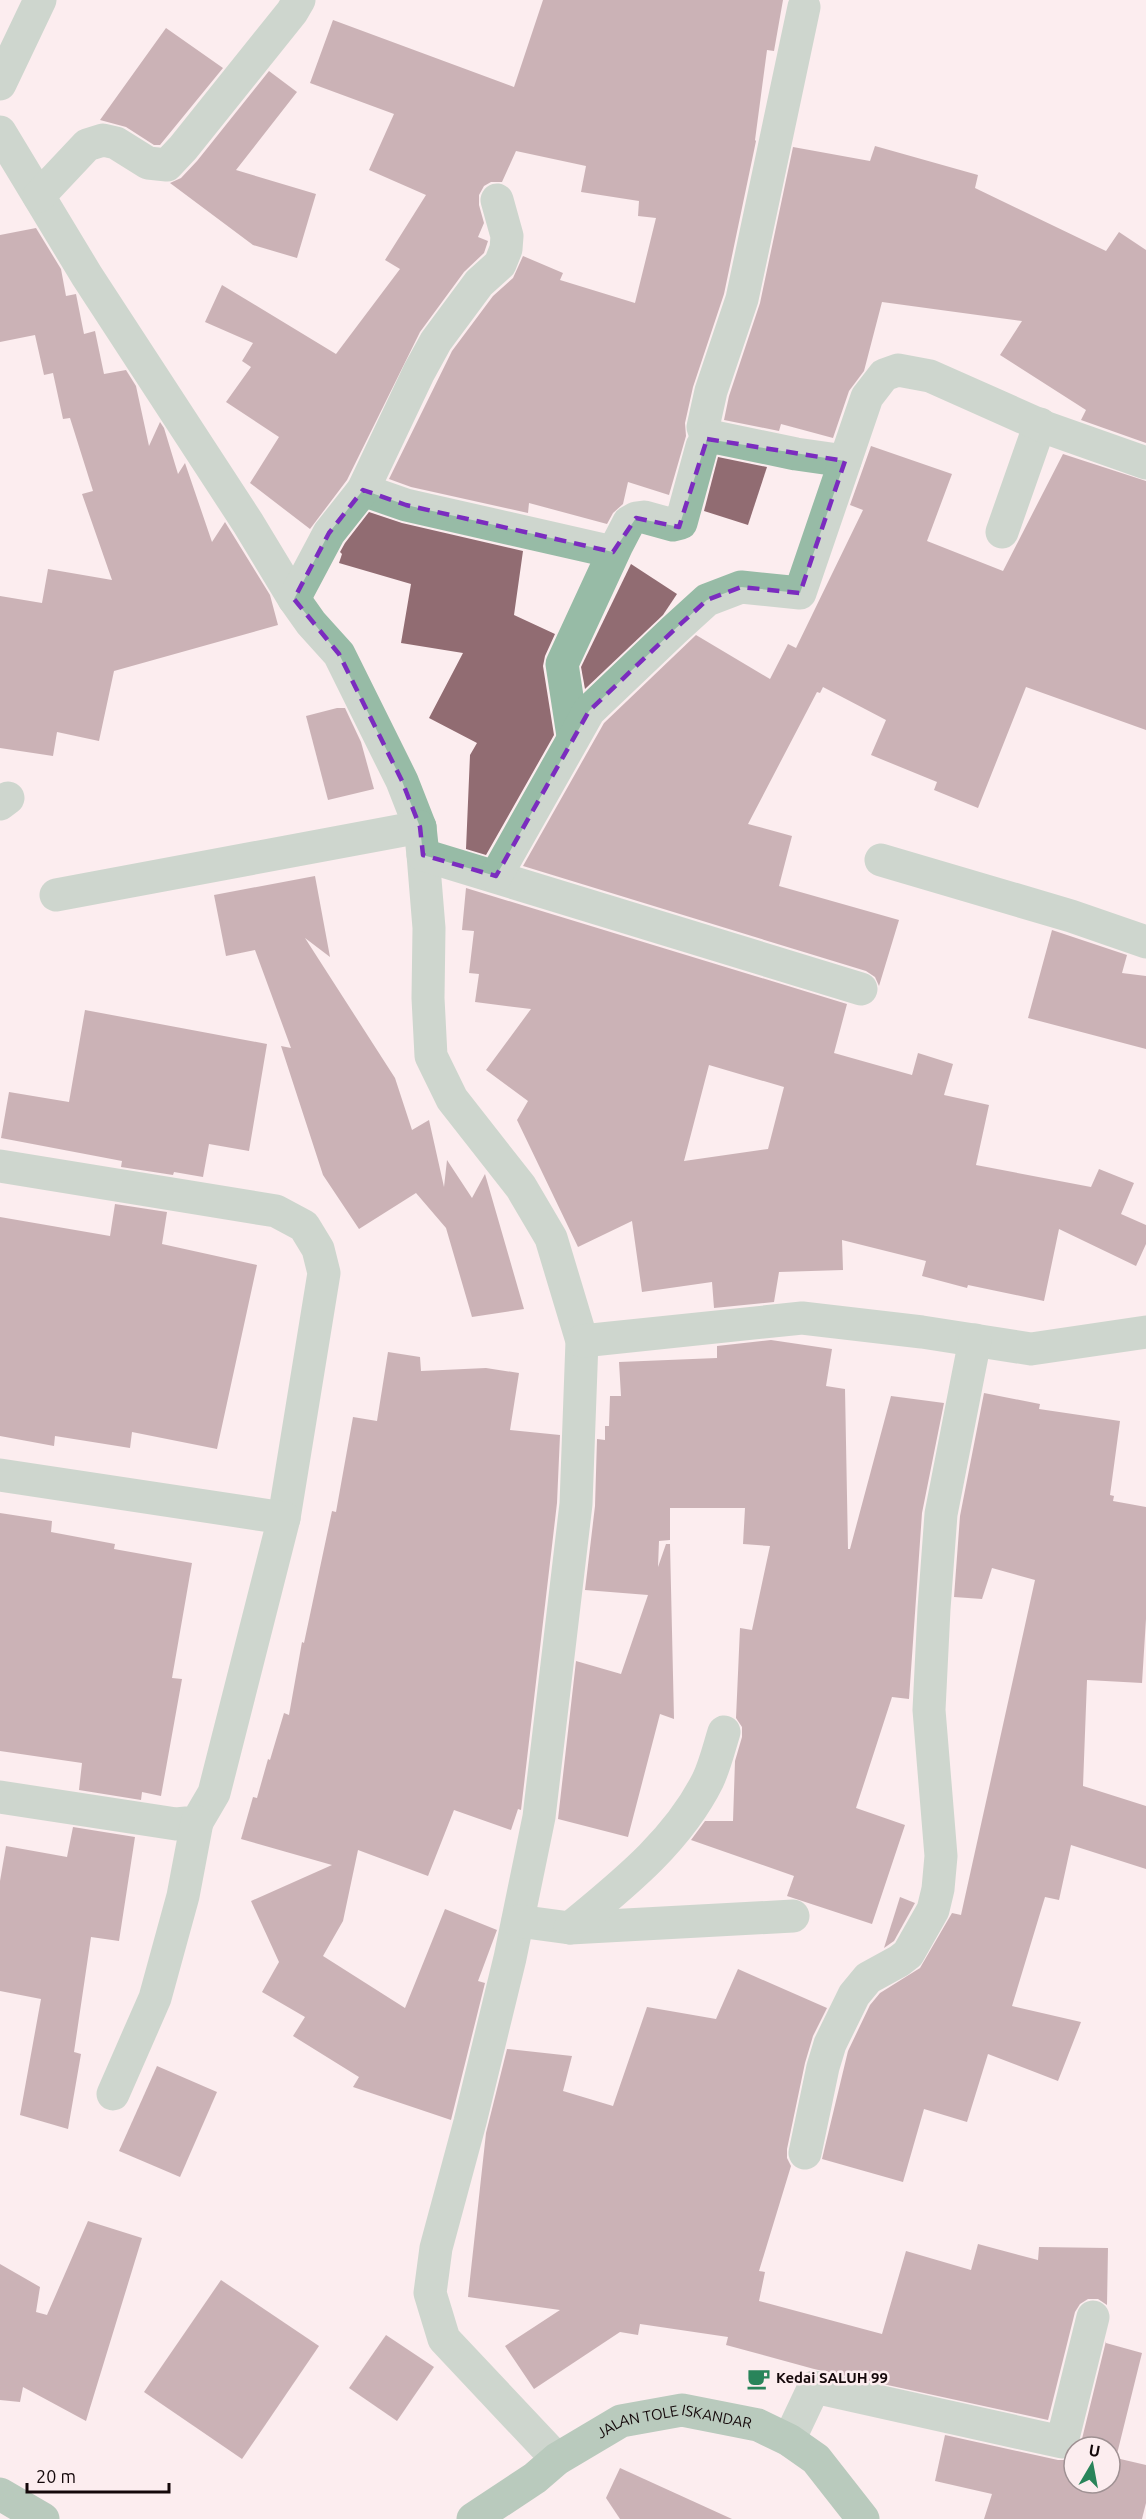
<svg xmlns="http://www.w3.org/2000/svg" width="1146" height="2519" viewBox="0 0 1146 2519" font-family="Ubuntu,sans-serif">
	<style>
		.building { fill: #916c72; fill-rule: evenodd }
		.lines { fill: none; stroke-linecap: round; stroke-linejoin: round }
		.minor { stroke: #97bba6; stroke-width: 33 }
		.secondary { stroke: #699f81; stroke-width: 33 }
		.marked { fill: none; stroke: #7b2cbf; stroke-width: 4.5; stroke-dasharray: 12 8; stroke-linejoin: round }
		.labels { text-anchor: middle; stroke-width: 5; stroke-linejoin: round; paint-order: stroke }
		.poi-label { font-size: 15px; font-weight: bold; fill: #14080a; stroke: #fcedef; text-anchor: start }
		.street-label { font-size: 15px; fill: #14080a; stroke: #fcedef }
	</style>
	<rect width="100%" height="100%" fill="#fcedef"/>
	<g class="building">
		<path d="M 543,0 L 783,0 L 774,51 L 767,50 L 755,140 L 756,141 L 724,294 L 693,387 L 685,423 L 686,436 L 669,495 L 628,482 L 623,504 L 613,513 L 607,524 L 529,503 L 528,513 L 411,487 L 389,479 L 452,351 L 493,296 L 513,278 L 523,256 L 563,273 L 560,280 L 635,303 L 656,218 L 638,216 L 639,201 L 581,192 L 586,166 L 516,151 L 502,182 L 491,182 L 484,186 L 479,195 L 479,205 L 484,223 L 478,237 L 488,241 L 484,253 L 464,272 L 420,332 L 347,480 L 310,529 L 250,483 L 279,437 L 226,402 L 251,367 L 242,361 L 253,343 L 205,322 L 222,285 L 336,354 L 400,269 L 385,260 L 426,195 L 369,170 L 394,114 L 310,83 L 333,20 L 514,87 Z"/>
		<path d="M 166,28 L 223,68 L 160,145 L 154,145 L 126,127 L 100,120 Z"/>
		<path d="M 269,71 L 297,92 L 236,170 L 316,194 L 297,258 L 253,245 L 170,183 L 181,178 L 197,161 Z"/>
		<path d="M 875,146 L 978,175 L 975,188 L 1106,251 L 1119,232 L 1146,250 L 1146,443 L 1081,420 L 1086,410 L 1000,355 L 1022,321 L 882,302 L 864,371 L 849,391 L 833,438 L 781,424 L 779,431 L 724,420 L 729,396 L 760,303 L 793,147 L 870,161 Z"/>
		<path d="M 36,228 L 61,269 L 66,296 L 76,294 L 84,334 L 95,331 L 104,374 L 126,370 L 136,386 L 149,446 L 160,422 L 164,428 L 178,474 L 185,463 L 212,542 L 225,522 L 270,595 L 278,625 L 114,671 L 99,741 L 57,732 L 53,756 L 0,748 L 0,596 L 42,603 L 48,569 L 112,580 L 82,494 L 93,491 L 70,418 L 63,419 L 53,373 L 44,375 L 35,335 L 0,342 L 0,235 Z"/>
		<path d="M 871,446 L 952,474 L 927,541 L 1003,571 L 1063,454 L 1146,481 L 1146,730 L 1026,687 L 978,808 L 934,790 L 937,782 L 871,755 L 886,720 L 823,687 L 820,693 L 817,692 L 748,824 L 792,836 L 779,886 L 899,920 L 879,986 L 875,977 L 866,971 L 523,866 L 604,723 L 696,635 L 770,679 L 788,644 L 796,648 L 863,510 L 850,505 Z"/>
		<path d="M 718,457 L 767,467 L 748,525 L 704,511 Z"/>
		<path d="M 369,512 L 402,523 L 523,551 L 514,615 L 555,634 L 545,656 L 543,666 L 554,735 L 486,855 L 466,849 L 470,755 L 477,743 L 429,718 L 463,653 L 401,643 L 411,584 L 339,563 L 342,554 L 340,552 L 345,543 Z"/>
		<path d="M 631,564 L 677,594 L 663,615 L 585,689 L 581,667 Z"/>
		<path d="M 337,708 L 345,708 L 361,742 L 374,789 L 328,800 L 306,716 Z"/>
		<path d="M 315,876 L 330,957 L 305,938 L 395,1078 L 412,1130 L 429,1120 L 444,1187 L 447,1160 L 472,1198 L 485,1174 L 524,1309 L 472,1317 L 446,1228 L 416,1193 L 359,1229 L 323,1175 L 281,1046 L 291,1048 L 255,950 L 226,956 L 214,895 Z"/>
		<path d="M 466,888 L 847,1004 L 834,1053 L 912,1075 L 918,1053 L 953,1064 L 944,1095 L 989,1105 L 976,1165 L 1091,1187 L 1099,1169 L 1134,1183 L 1121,1214 L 1146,1225 L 1146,1244 L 1136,1266 L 1059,1229 L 1044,1301 L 968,1285 L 967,1288 L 922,1276 L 926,1261 L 842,1240 L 843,1270 L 779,1272 L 774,1302 L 714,1308 L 712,1282 L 642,1292 L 632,1221 L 578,1247 L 517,1120 L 528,1101 L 486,1070 L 531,1009 L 475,1002 L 479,974 L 469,973 L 474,931 L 462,930 ZM 709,1065 L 784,1087 L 768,1149 L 684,1161 Z"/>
		<path d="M 1052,930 L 1127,955 L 1122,973 L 1146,976 L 1146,1049 L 1028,1018 Z"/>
		<path d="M 85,1010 L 267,1044 L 249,1151 L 209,1144 L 203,1177 L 174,1172 L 173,1175 L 121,1167 L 122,1161 L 1,1138 L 9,1092 L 69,1102 Z"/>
		<path d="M 115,1204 L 167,1212 L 162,1244 L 257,1265 L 217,1449 L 132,1432 L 130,1448 L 55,1436 L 54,1446 L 0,1436 L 0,1217 L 110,1236 Z"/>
		<path d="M 771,1340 L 832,1349 L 826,1386 L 845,1389 L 848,1549 L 850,1549 L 891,1396 L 944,1403 L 922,1513 L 909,1699 L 892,1697 L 856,1808 L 905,1825 L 872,1924 L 787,1896 L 794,1876 L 691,1840 L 705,1821 L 733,1821 L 735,1761 L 742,1737 L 742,1727 L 736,1718 L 740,1628 L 752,1630 L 770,1546 L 743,1544 L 745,1508 L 670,1508 L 670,1540 L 659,1541 L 658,1567 L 666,1544 L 670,1544 L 674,1719 L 660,1714 L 628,1837 L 558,1819 L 576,1661 L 621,1674 L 648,1595 L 585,1590 L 595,1506 L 597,1439 L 605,1440 L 605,1426 L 609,1426 L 610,1396 L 621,1396 L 619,1362 L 717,1358 L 717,1346 Z"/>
		<path d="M 388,1352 L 420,1357 L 421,1371 L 486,1368 L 519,1373 L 510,1430 L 560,1435 L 557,1503 L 521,1810 L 518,1809 L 511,1830 L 454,1810 L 428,1876 L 358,1850 L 343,1921 L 323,1956 L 405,2008 L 445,1909 L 497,1930 L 478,1981 L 485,1983 L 451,2120 L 353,2087 L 359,2077 L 293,2036 L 305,2017 L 262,1992 L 279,1962 L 251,1901 L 332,1865 L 241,1839 L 253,1797 L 257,1798 L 268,1759 L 270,1760 L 284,1713 L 289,1715 L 302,1642 L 304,1643 L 332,1511 L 336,1512 L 353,1417 L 377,1421 Z"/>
		<path d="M 984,1393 L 1040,1404 L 1039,1409 L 1120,1421 L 1110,1495 L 1114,1496 L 1113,1501 L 1146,1507 L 1146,1619 L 1142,1683 L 1087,1680 L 1083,1786 L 1146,1806 L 1146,1869 L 1071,1845 L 1059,1900 L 1045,1897 L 1012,2006 L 1081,2022 L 1058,2081 L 988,2054 L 967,2122 L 924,2109 L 903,2182 L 822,2159 L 848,2051 L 870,2005 L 880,1993 L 920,1968 L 952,1913 L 961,1915 L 1035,1580 L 992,1568 L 982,1599 L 954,1597 L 960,1516 Z"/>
		<path d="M 0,1513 L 52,1521 L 51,1532 L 115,1544 L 114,1549 L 192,1563 L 172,1678 L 182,1679 L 161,1796 L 142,1792 L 141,1800 L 79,1790 L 82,1763 L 0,1751 Z"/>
		<path d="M 73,1827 L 135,1837 L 119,1941 L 91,1937 L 74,2052 L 81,2054 L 68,2129 L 20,2115 L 41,1999 L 0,1991 L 0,1881 L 6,1846 L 67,1857 Z"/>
		<path d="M 900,1897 L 915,1903 L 894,1941 L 884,1948 Z"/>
		<path d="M 738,1969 L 827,2008 L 813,2036 L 805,2063 L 787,2149 L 787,2158 L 791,2166 L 759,2271 L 765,2272 L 759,2301 L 882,2334 L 906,2251 L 971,2270 L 978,2244 L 1038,2260 L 1039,2247 L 1108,2248 L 1107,2305 L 1098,2299 L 1088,2299 L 1080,2304 L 1075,2312 L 1048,2420 L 814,2369 L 726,2345 L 728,2337 L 640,2324 L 638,2335 L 620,2332 L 534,2389 L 505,2346 L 560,2310 L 468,2297 L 486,2133 L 507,2049 L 572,2056 L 563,2091 L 613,2106 L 647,2007 L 716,2019 Z"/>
		<path d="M 157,2066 L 217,2092 L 180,2177 L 119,2151 Z"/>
		<path d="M 88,2221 L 142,2238 L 86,2421 L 23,2387 L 20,2402 L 0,2400 L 0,2264 L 40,2287 L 36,2312 L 47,2315 Z"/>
		<path d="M 221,2280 L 319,2346 L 242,2459 L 144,2392 Z"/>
		<path d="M 386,2335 L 434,2367 L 397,2421 L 349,2388 Z"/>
		<path d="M 1106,2341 L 1106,2343 L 1142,2353 L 1116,2458 L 1146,2465 L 1146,2503 L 1142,2519 L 984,2519 L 992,2494 L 935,2481 L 945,2435 L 1058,2460 L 1067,2460 L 1074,2456 L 1074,2483 L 1110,2483 L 1110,2447 L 1080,2447 Z"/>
		<path d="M 620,2468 L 732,2519 L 620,2519 L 606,2498 Z"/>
	</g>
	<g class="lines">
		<g class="minor">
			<path d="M 0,84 L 40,0"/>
			<path d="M 0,132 L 87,276 L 248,523 L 294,599 L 311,623 L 339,654 L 402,781 L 420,827 L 423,855 L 429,928 L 428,998 L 431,1056 L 452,1099 L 521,1187 L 551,1238 L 582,1341 L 576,1504 L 539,1817 L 510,1958 L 470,2122 L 436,2248 L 430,2293 L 444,2339 L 557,2459"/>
			<path d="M 39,196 L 87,145 L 103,140 L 116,143 L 148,163 L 167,165 L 183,148 L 292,12 L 299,0"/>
			<path d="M 707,439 L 703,427 L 711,391 L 742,299 L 804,7"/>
			<path d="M 363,490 L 406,505 L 613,552"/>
			<path d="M 1002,532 L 1040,424"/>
			<path d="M 294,599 L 329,533 L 363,490 L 419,372 L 436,341 L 479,283 L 500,264 L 506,249 L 507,236 L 497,200"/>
			<path d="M 573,736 L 562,664 L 617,545 L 629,522 L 636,518 L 644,517 L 673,525 L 681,523 L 702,446 L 707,439 L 714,437 L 796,454 L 845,461"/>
			<path d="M 0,804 L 8,798"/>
			<path d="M 423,855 L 861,989"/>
			<path d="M 881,860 L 1071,916 L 1146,942"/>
			<path d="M 496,876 L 589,711 L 674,630 L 707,600 L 741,587 L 800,593 L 867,397 L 884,375 L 898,370 L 930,376 L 1047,428 L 1146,463"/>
			<path d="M 56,895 L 420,827"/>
			<path d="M 0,1166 L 276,1211 L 304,1226 L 318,1249 L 324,1273 L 284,1518"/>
			<path d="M 582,1341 L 802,1318 L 922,1332 L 1031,1349 L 1146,1332"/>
			<path d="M 0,1475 L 284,1518 L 214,1793 L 197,1822 L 176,1824 L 0,1797"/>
			<path d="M 518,1921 L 570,1928 L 793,1916"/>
			<path d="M 570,1928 C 622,1885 677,1842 708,1780 C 715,1765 719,1748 724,1732"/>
			<path d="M 113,2094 L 155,1998 L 183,1896 L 197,1822"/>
			<path d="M 805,2153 L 823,2067 L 830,2044 L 854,1995 L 868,1978 L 899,1961 L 908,1954 L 933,1910 L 938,1889 L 941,1856 L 929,1710 L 934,1609 L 941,1514 L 975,1340"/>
			<path d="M 789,2440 L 814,2387 L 1062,2442 L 1093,2317"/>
		</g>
		<g class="secondary">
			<path d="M 0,2494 L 43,2519"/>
			<path id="s1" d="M 473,2519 L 535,2478 L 557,2459 L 621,2421 L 682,2410 L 758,2425 L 789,2440 L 816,2459 L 863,2519"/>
		</g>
	</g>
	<path d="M0 0H1146V2519H0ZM 707,439 L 845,461 L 800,593 L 741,587 L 707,600 L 674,630 L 589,711 L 496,876 L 423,855 L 420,827 L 402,781 L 339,654 L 294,599 L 329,533 L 363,490 L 406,505 L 613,552 L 636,518 L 679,527 Z" fill="#fcedef" fill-opacity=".55" fill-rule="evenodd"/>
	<path class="marked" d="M 707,439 L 845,461 L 800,593 L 741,587 L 707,600 L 674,630 L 589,711 L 496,876 L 423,855 L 420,827 L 402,781 L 339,654 L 294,599 L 329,533 L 363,490 L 406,505 L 613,552 L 636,518 L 679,527 Z"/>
	<defs>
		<symbol id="cafe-bare" viewBox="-9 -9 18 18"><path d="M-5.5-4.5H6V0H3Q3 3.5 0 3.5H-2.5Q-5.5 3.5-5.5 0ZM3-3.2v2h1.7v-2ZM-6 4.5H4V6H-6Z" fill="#29845a" stroke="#fcedef" stroke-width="2.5" paint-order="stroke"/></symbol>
	</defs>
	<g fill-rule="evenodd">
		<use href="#cafe-bare" x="742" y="2362" width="33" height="33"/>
	</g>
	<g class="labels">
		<g class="poi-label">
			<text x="776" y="2383">Kedai SALUH 99</text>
		</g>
		<g class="street-label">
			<text dy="5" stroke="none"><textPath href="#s1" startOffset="231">JALAN TOLE ISKANDAR</textPath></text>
		</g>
	</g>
	<g transform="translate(1092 2465) rotate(10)"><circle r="28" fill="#fcedef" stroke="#9f9193" stroke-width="1.5"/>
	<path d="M0-4.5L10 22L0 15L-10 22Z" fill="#29845a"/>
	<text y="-9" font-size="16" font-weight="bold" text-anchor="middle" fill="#14080a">U</text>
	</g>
	<path d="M27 2483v9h142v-9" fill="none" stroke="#14080a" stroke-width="3"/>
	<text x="36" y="2483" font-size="18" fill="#14080a" stroke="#fcedef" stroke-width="4.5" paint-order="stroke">20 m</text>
</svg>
